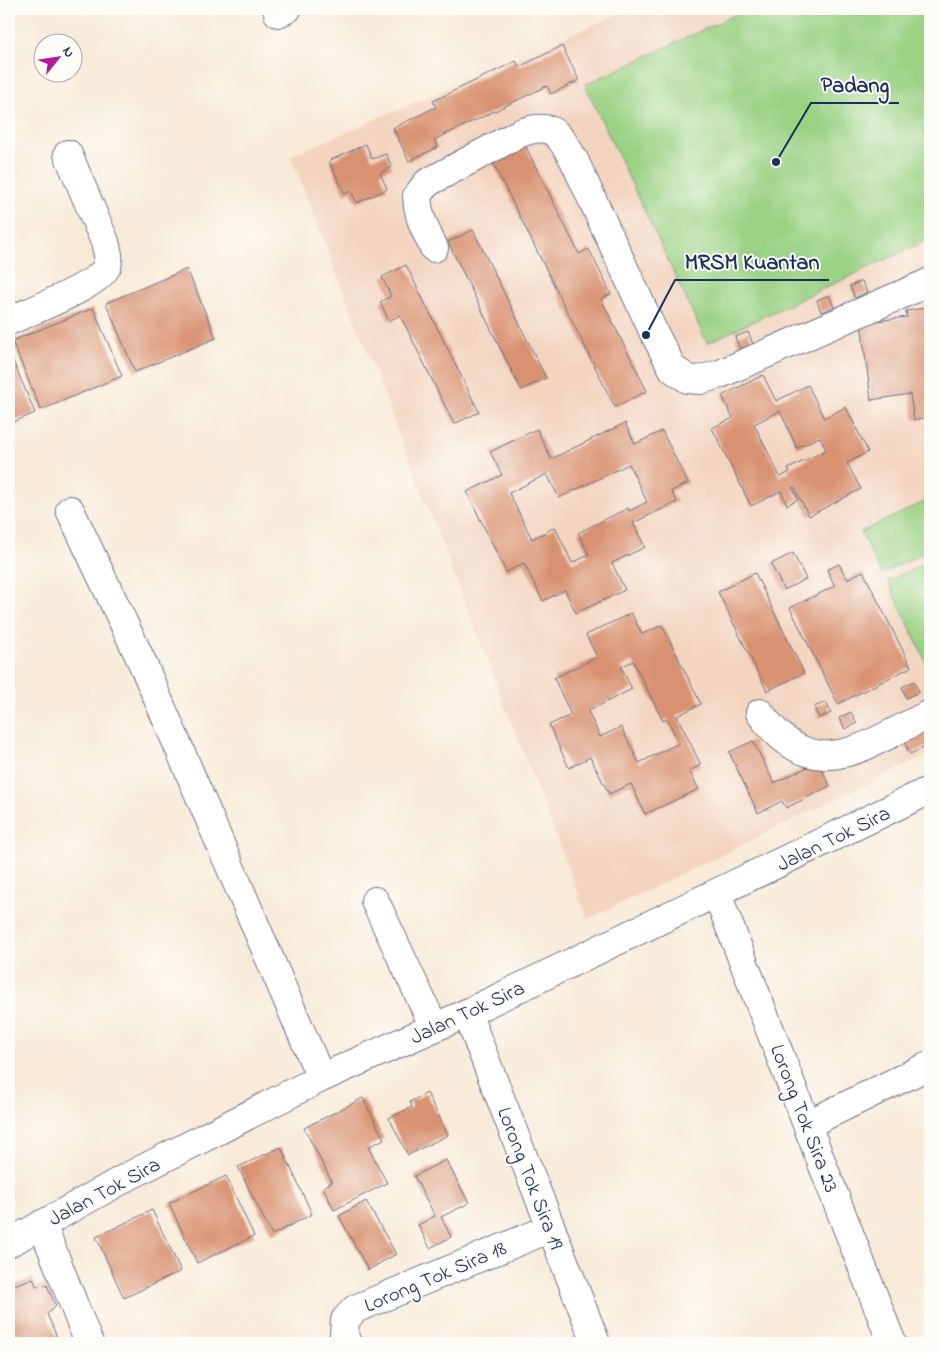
<svg xmlns="http://www.w3.org/2000/svg" width="939" height="1352" viewBox="0 0 939 1352" font-family="'Indie Flower',sans-serif">
	<style>
		.built { fill: #f3d4bf }
		.green { fill: #9ad183; stroke: #5a8070 }
		.building { fill: #d99271; fill-rule: evenodd }
		.lines { fill: none; stroke-linecap: round; stroke-linejoin: round }
		.minor-casing { stroke: #687088; stroke-width: 30 }
		.minor { stroke: #fff; stroke-width: 28 }
		.labels { text-anchor: middle; stroke-width: 4; stroke-linejoin: round; paint-order: stroke }
		.street-label { font-size: 21px; fill: #1b2f5e; stroke: #fdfcf7 }
		.leader { fill: none; stroke: #1b2f5e; stroke-width: 2 }
		.callout-dot { fill: #1b2f5e; stroke: #fdfcf7; stroke-width: 2 }
		.callout-label { font-size: 22px; text-anchor: middle; font-weight: bold; fill: #1b2f5e; stroke: #fdfcf7; stroke-width: 4; stroke-linejoin: round; paint-order: stroke }
	</style>
	<rect width="100%" height="100%" fill="#fdfcf7"/>
	<filter id="ink" filterUnits="userSpaceOnUse"><feTurbulence type="fractalNoise" baseFrequency=".02" numOctaves="2"/><feDisplacementMap in="SourceGraphic" scale="10" xChannelSelector="R" yChannelSelector="G"/><feConvolveMatrix kernelMatrix="1 2 1 2 8 2 1 2 1" color-interpolation-filters="sRGB"/></filter>
	<filter id="wash" filterUnits="userSpaceOnUse"><feTurbulence type="fractalNoise" baseFrequency=".0096" numOctaves="4" result="noise"/><feDisplacementMap in="SourceGraphic" scale="20" xChannelSelector="R" yChannelSelector="G"/><feGaussianBlur stdDeviation="1.12" result="paint"/><feColorMatrix in="noise" values="0 0 0 0 0 0 0 0 0 0 0 0 0 0 0 0 0 1.4 0 .05"/><feComposite in="paint" operator="in"/></filter>
	<g filter="url(#wash)">
		<rect width="100%" height="100%" fill="#f8ead7"/>
		<path class="built" d="M 630,9 L 930,9 L 930,754 L 588,919 L 291,156 Z"/>
		<g class="green">
			<path d="M 747,9 L 930,9 L 930,239 L 707,343 L 585,85 Z"/>
			<path d="M 930,499 L 930,550 L 881,574 L 861,532 Z"/>
			<path d="M 930,561 L 930,670 L 888,581 Z"/>
		</g>
		<g id="blocks">
			<g class="building">
				<path d="M 562,46 L 579,80 L 551,94 L 547,86 L 434,140 L 438,147 L 409,161 L 393,128 L 436,107 L 433,101 L 516,61 L 519,67 Z"/>
				<path d="M 524,143 L 579,254 L 589,249 L 611,294 L 601,299 L 647,391 L 615,407 L 491,159 Z"/>
				<path d="M 366,144 L 372,159 L 386,154 L 392,167 L 380,173 L 387,189 L 357,203 L 351,191 L 345,194 L 329,161 Z"/>
				<path d="M 473,230 L 546,378 L 521,390 L 448,242 Z"/>
				<path d="M 406,265 L 479,412 L 454,424 L 400,315 L 389,321 L 380,302 L 391,296 L 382,277 Z"/>
				<path d="M 187,269 L 216,338 L 135,372 L 106,303 Z"/>
				<path d="M 862,281 L 867,292 L 855,298 L 850,286 Z"/>
				<path d="M 829,295 L 834,307 L 821,312 L 817,300 Z"/>
				<path d="M 930,307 L 930,417 L 914,420 L 910,394 L 871,400 L 861,323 L 907,317 L 906,311 Z"/>
				<path d="M 93,308 L 122,376 L 41,410 L 12,341 Z"/>
				<path d="M 748,332 L 753,344 L 740,349 L 735,337 Z"/>
				<path d="M 9,351 L 35,413 L 9,424 Z"/>
				<path d="M 763,375 L 776,401 L 808,385 L 824,418 L 846,407 L 868,452 L 847,463 L 861,489 L 809,516 L 794,487 L 792,488 L 798,499 L 787,505 L 781,491 L 751,506 L 712,428 L 733,418 L 722,396 ZM 780,411 L 797,448 L 820,437 L 826,450 L 788,469 L 790,472 L 780,477 L 754,424 Z"/>
				<path d="M 625,423 L 635,444 L 662,431 L 688,483 L 671,491 L 677,502 L 633,523 L 645,547 L 612,563 L 625,590 L 576,613 L 565,590 L 543,601 L 524,563 L 506,572 L 467,492 L 502,475 L 490,452 L 537,429 L 551,459 ZM 629,464 L 647,502 L 629,511 L 628,508 L 578,533 L 589,555 L 572,563 L 555,527 L 532,539 L 509,493 L 547,474 L 559,498 Z"/>
				<path d="M 793,553 L 806,579 L 784,590 L 771,564 Z"/>
				<path d="M 839,564 L 847,579 L 863,571 L 911,667 L 838,704 L 790,608 L 835,586 L 827,570 Z"/>
				<path d="M 755,573 L 804,673 L 767,691 L 718,592 Z"/>
				<path d="M 631,613 L 642,634 L 662,625 L 701,704 L 677,716 L 701,765 L 689,771 L 699,789 L 645,814 L 631,784 L 609,794 L 590,757 L 569,768 L 549,725 L 571,715 L 554,678 L 597,657 L 586,635 ZM 633,661 L 663,721 L 667,719 L 679,743 L 639,763 L 621,727 L 600,737 L 588,711 L 632,689 L 621,667 Z"/>
				<path d="M 914,681 L 919,692 L 906,698 L 902,687 Z"/>
				<path d="M 826,702 L 831,713 L 819,718 L 814,707 Z"/>
				<path d="M 851,712 L 857,723 L 845,729 L 839,718 Z"/>
				<path d="M 930,724 L 930,745 L 910,754 L 902,737 Z"/>
				<path d="M 753,741 L 774,783 L 818,762 L 830,786 L 786,808 L 782,801 L 758,813 L 729,752 Z"/>
				<path d="M 427,1093 L 448,1135 L 408,1155 L 389,1118 L 412,1107 L 410,1102 Z"/>
				<path d="M 363,1098 L 384,1139 L 368,1147 L 387,1183 L 334,1210 L 323,1187 L 332,1182 L 304,1128 Z"/>
				<path d="M 281,1147 L 312,1214 L 272,1235 L 238,1167 Z"/>
				<path d="M 446,1160 L 469,1203 L 441,1217 L 451,1237 L 430,1248 L 418,1225 L 435,1216 L 414,1176 Z"/>
				<path d="M 226,1176 L 254,1236 L 197,1263 L 169,1203 Z"/>
				<path d="M 366,1201 L 396,1254 L 368,1270 L 339,1216 Z"/>
				<path d="M 152,1210 L 181,1271 L 124,1298 L 96,1237 Z"/>
				<path d="M 33,1278 L 36,1286 L 47,1285 L 56,1306 L 47,1314 L 59,1342 L 9,1343 L 9,1287 Z"/>
			</g>
		</g>
	</g>
	<g filter="url(#ink)">
		<use href="#blocks" fill-opacity="0" stroke="#687088" stroke-width="1"/>
		<g class="lines">
			<defs>
				<g id="minor">
					<path d="M 278,13 L 287,9"/>
					<path d="M 434,248 C 425,230 418,216 417,196 L 427,183 L 520,133 C 553,121 559,134 574,160 L 654,333 L 673,369 L 688,379 L 700,380 L 720,374 L 930,282"/>
					<path d="M 9,321 C 30,311 99,286 107,266 C 110,258 107,250 105,242 L 68,154"/>
					<path d="M 70,510 L 142,662 L 321,1078"/>
					<path d="M 760,713 C 815,789 864,745 930,714"/>
					<path d="M 717,894 L 892,1343"/>
					<path d="M 375,901 L 434,1027"/>
					<path d="M 467,1013 L 596,1343"/>
					<path d="M 808,1124 L 930,1065"/>
					<path d="M 42,1224 L 89,1343"/>
					<path d="M 9,1243 L 127,1177 L 321,1078 L 467,1013 L 930,790"/>
					<path d="M 347,1343 L 344,1335 L 345,1320 L 355,1309 L 551,1228"/>
				</g>
			</defs>
			<use href="#minor" class="minor-casing"/>
			<use href="#minor" class="minor"/>
		</g>
	</g>
	<g class="labels">
		<g class="street-label">
			<text transform="translate(833 838) rotate(-26)" y="7">Jalan Tok Sira</text>
			<text transform="translate(467 1012) rotate(-25)" y="7">Jalan Tok Sira</text>
			<text transform="translate(805 1118) rotate(69)" y="7">Lorong Tok Sira 23</text>
			<text transform="translate(531 1178) rotate(69)" y="7">Lorong Tok Sira 19</text>
			<text transform="translate(104 1191) rotate(-28)" y="7">Jalan Tok Sira</text>
			<text transform="translate(435 1276) rotate(-23)" y="7">Lorong Tok Sira 18</text>
		</g>
	</g>
	<path class="leader" d="M776 162L811 103H899M646 335L675 280H829"/>
	<g class="callout-dot">
		<circle cx="776" cy="162" r="5"/>
		<circle cx="646" cy="335" r="5"/>
	</g>
	<g class="callout-label">
		<text x="855" y="92">Padang</text>
		<text x="752" y="269">MRSM Kuantan</text>
	</g>
	<rect width="939" height="1352" fill="none" stroke="#fdfcf7" stroke-width="30"/>
	<g transform="translate(58 58) rotate(60)"><circle r="24" fill="#fdfcf7" stroke="#a3aaba"/>
	<path d="M0-4L9 19L0 12L-9 19Z" fill="#b5179e"/>
	<text y="-8" font-size="14" font-weight="bold" text-anchor="middle" fill="#1b2f5e">N</text>
	</g>
</svg>
